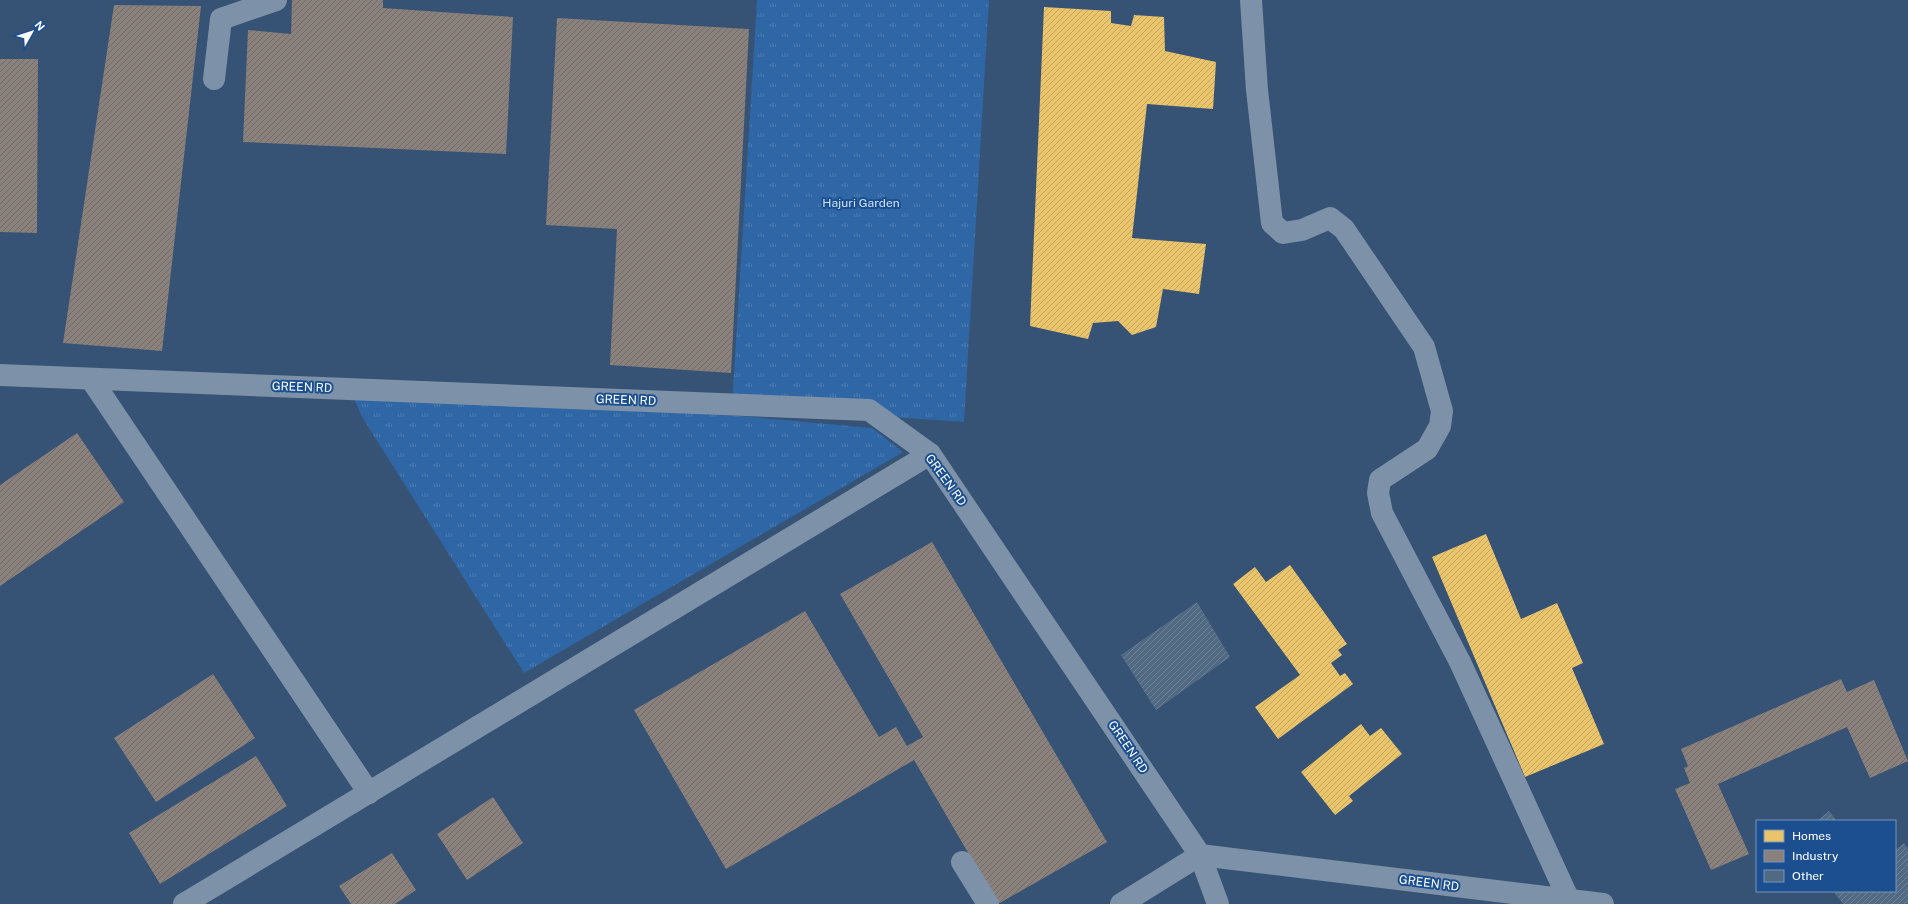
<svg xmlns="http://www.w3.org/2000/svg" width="1908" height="904" viewBox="0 0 1908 904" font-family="'Public Sans',sans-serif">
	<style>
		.park { fill: url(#park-tufts) }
		.homes { fill: url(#homes-hatch) }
		.industry { fill: url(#industry-hatch) }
		.building { fill: url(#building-hatch) }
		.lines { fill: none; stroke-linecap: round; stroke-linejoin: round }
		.minor { stroke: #7d92a8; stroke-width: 22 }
		.labels { text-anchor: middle; stroke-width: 4; stroke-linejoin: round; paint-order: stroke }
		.park-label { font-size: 12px; fill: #cfe3fa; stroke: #1b4f8f }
		.street-label { font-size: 12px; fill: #fff; stroke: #1b4f8f }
	</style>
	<defs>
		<pattern id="park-tufts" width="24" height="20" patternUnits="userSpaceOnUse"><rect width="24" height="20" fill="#2f66a5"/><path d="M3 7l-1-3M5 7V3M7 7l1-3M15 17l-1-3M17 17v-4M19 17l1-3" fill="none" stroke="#4e7db2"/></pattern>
		<pattern id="homes-hatch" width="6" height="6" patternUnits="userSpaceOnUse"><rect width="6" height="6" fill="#e9c46a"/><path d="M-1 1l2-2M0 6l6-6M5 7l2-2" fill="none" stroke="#c2a662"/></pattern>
		<pattern id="industry-hatch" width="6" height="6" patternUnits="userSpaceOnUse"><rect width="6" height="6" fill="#8a817c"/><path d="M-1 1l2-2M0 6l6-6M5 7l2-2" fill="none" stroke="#716c69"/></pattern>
		<pattern id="building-hatch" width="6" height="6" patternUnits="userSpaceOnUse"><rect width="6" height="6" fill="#526984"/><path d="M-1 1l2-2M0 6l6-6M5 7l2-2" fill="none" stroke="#6c8096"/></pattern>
	</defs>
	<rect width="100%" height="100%" fill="#365274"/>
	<g class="park">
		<path d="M 757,0 L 989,0 L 964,422 L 732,406 Z"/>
		<path d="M 354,398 L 741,416 L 872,428 L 903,452 L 524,673 L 362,417 Z"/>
	</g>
	<g class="homes">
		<path d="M 1044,7 L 1111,11 L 1111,23 L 1131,26 L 1134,15 L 1164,17 L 1165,51 L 1216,62 L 1213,109 L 1147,104 L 1132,238 L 1206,244 L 1199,294 L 1163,289 L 1156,327 L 1132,335 L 1118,321 L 1093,323 L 1088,339 L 1030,326 Z"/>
		<path d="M 1486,534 L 1521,619 L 1557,603 L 1583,663 L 1572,668 L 1604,744 L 1525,777 L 1432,557 Z"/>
		<path d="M 1290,565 L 1347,644 L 1338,650 L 1342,655 L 1331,663 L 1340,676 L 1345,673 L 1353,684 L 1278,739 L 1255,707 L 1300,675 L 1233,584 L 1255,567 L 1266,582 Z"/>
		<path d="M 1361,724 L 1370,736 L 1381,728 L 1402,754 L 1349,796 L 1353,801 L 1335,815 L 1301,772 Z"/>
	</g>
	<g class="industry">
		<path d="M 292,0 L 383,0 L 383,8 L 513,17 L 506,154 L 243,142 L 248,30 L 291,34 Z"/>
		<path d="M 114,5 L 201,6 L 162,351 L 63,343 Z"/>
		<path d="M 557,18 L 749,29 L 731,373 L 610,365 L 617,229 L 546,225 Z"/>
		<path d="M 0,59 L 38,59 L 37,233 L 0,232 Z"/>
		<path d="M 77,433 L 124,502 L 0,586 L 0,485 Z"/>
		<path d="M 932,542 L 1107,842 L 998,904 L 914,760 L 726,869 L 634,710 L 805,611 L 879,737 L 896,727 L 907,746 L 923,737 L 840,594 Z"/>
		<path d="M 213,674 L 255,738 L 156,802 L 114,738 Z"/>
		<path d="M 1841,679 L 1847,692 L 1874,680 L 1908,761 L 1870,778 L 1847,727 L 1718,784 L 1749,854 L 1711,870 L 1675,789 L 1690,783 L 1684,768 L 1688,766 L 1681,749 Z"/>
		<path d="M 256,756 L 287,806 L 160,884 L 129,833 Z"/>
		<path d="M 493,797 L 523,843 L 467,880 L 437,834 Z"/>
		<path d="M 392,853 L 416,890 L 395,904 L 351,904 L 339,886 Z"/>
	</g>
	<g class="building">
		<path d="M 1197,602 L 1230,657 L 1156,710 L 1121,655 Z"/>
		<path d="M 1829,811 L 1837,821 L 1817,821 Z"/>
		<path d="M 1904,843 L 1908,849 L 1908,904 L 1843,904 L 1833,891 L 1895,891 L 1895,850 Z"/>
	</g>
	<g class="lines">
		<g class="minor">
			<path d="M 1251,0 L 1257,90 L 1272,223 L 1283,233 L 1302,230 L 1330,218 L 1344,229 L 1424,347 L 1442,411 L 1440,426 L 1427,449 L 1380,480 L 1378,493 L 1382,513 L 1460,662 L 1569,900"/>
			<path d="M 214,79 L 221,19 L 276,0"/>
			<path d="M 0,375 L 869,410 L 930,454 L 1200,855 L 1603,904"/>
			<path d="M 91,379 L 369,793"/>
			<path d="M 962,862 L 988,904"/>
			<path d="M 184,904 L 930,454"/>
			<path d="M 1121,904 L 1200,855 L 1218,904"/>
		</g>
	</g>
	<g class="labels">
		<g class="park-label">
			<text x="861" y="207">Hajuri Garden</text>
		</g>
		<g class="street-label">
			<text transform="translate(302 387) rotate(2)" y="4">GREEN RD</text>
			<text transform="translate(626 400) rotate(2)" y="4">GREEN RD</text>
			<text transform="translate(946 480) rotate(54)" y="4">GREEN RD</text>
			<text transform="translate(1128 747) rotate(56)" y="4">GREEN RD</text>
			<text transform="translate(1429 883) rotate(7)" y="4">GREEN RD</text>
		</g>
	</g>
	<rect x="1756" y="820" width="140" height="72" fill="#1b4f8f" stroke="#7695bc"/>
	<rect x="1764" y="830" width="20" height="12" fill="#e9c46a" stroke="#7695bc"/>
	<text x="1792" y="840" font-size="12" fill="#ffffff">Homes</text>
	<rect x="1764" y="850" width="20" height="12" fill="#8a817c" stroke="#7695bc"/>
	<text x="1792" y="860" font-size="12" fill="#ffffff">Industry</text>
	<rect x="1764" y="870" width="20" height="12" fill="#526984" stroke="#7695bc"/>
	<text x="1792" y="880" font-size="12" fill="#ffffff">Other</text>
	<g transform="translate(32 32) rotate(51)" stroke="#1b4f8f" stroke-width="3" paint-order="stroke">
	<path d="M0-3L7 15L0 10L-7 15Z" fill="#ffffff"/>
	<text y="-6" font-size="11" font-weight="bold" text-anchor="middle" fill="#ffffff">N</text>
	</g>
</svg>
